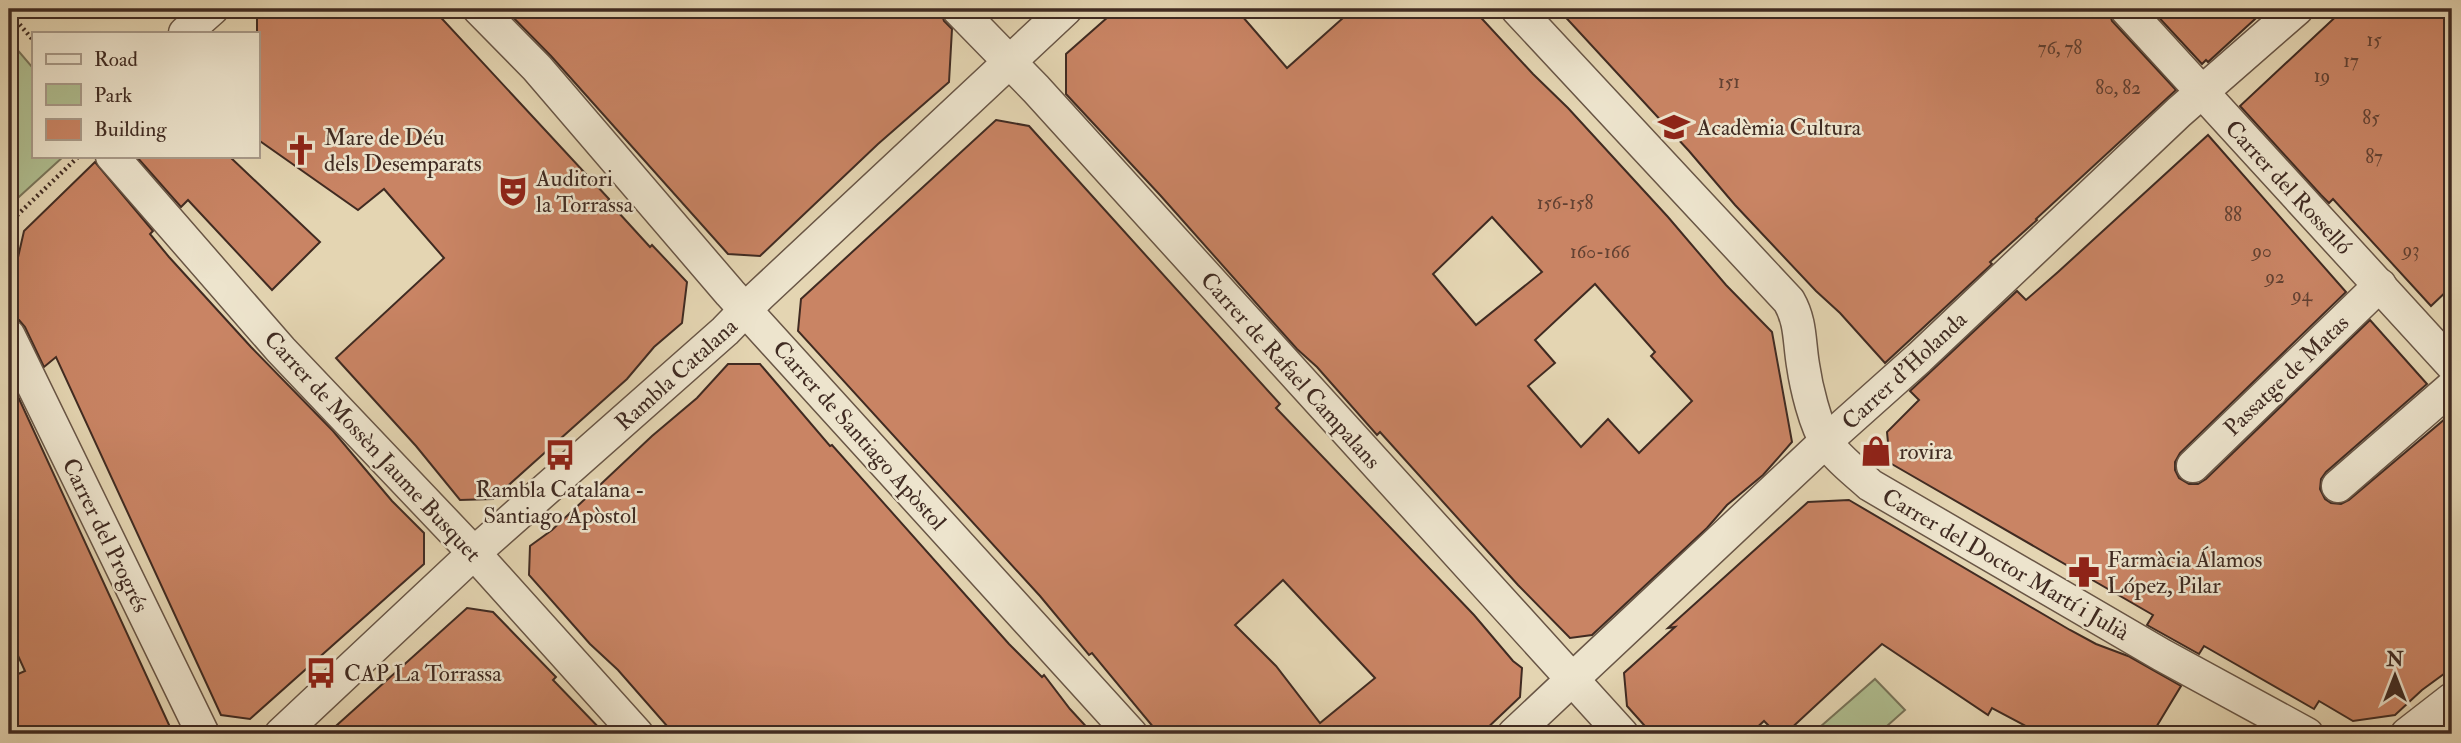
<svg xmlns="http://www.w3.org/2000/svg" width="2461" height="743" viewBox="0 0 2461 743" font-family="'IM FELL Double Pica',serif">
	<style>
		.green { fill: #afbe90; stroke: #787459; stroke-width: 2 }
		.building { fill: #c98464; stroke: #402b22; stroke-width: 2; fill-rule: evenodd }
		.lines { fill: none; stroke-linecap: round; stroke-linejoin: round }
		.street-casing { stroke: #695646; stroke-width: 35 }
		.path { stroke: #402b22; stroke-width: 4.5; stroke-dasharray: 2 3.5; stroke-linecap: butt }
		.street { stroke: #ede4cd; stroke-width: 32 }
		.labels { text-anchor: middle; stroke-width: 5; stroke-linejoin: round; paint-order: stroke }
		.number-label { font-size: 19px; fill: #624132 }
		.poi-label { font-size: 23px; fill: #402b22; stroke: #ede4cd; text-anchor: start }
		.street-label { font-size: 23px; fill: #402b22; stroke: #ede4cd }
	</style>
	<rect width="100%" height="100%" fill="#e4d5b2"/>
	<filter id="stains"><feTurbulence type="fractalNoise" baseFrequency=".00286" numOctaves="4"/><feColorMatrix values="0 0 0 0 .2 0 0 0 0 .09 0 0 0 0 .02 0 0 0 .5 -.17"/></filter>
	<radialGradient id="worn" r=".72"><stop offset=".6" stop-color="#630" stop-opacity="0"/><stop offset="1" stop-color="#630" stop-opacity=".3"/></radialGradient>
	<g class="green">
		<path d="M 9,40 L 33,68 L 33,156 L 64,156 L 9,206 Z"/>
		<path d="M 1875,679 L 1905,710 L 1878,734 L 1812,734 Z"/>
	</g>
	<g class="building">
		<path d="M 266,9 L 433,9 L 609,199 L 608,201 L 650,247 L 652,245 L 687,282 L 682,323 L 654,347 L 627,379 L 493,499 L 460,500 L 416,446 L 336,358 L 444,258 L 384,189 L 358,210 L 257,139 L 257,17 Z"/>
		<path d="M 505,9 L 940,9 L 944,21 L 952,29 L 949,82 L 878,144 L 760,256 L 728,254 L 551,56 Z"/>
		<path d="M 1117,9 L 1236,9 L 1287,68 L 1353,9 L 1473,9 L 1533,74 L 1568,108 L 1668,217 L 1726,285 L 1772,332 L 1792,442 L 1763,475 L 1727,505 L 1707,528 L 1592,635 L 1570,638 L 1518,585 L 1380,432 L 1377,435 L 1317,367 L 1297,349 L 1160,195 L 1066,94 L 1066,54 ZM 1492,217 L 1542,272 L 1476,325 L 1433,274 ZM 1595,284 L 1655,352 L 1651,356 L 1692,401 L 1639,453 L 1608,419 L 1581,447 L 1528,386 L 1555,363 L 1535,340 Z"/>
		<path d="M 1558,9 L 2108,9 L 2112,21 L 2176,90 L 2036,219 L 2037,220 L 1990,262 L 1992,264 L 1885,363 L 1840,313 L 1816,291 L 1735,205 L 1689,151 Z"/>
		<path d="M 2151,9 L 2266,9 L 2208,62 L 2206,60 L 2202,64 Z"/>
		<path d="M 2344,9 L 2452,9 L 2452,286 L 2431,306 L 2333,199 L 2329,203 L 2321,195 L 2240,106 Z"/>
		<path d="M 996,120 L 1029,126 L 1280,404 L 1276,408 L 1474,615 L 1513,661 L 1522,668 L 1520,697 L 1481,734 L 1159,734 L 1092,653 L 1089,655 L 1040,596 L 798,331 L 801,299 ZM 1283,580 L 1375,678 L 1320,723 L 1276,666 L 1235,625 Z"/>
		<path d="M 2208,135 L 2346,292 L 2180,453 L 2175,462 L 2175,470 L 2179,478 L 2189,484 L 2198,484 L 2206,479 L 2370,320 L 2427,384 L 2326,472 L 2321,479 L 2320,489 L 2325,499 L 2331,503 L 2341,504 L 2349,500 L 2452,413 L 2452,668 L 2422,690 L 2395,715 L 2353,721 L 2319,701 L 2314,709 L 2204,646 L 2199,654 L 2147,625 L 2153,615 L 1890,463 L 1887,432 L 1919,400 L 1910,391 L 2017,291 L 2026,300 L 2058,272 Z"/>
		<path d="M 136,156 L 229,156 L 320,242 L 272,290 L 188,200 L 181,207 Z"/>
		<path d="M 95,162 L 153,231 L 150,234 L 169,257 L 251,347 L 333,431 L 392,501 L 424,533 L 424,564 L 250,719 L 221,715 L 56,357 L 44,367 L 25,327 L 19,320 L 9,318 L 9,297 L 24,231 Z"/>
		<path d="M 728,364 L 760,364 L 830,446 L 832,445 L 1009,644 L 1042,677 L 1044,675 L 1070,709 L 1093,734 L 674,734 L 618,670 L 590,644 L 529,575 L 530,546 L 552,530 L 652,436 L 697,398 Z"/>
		<path d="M 9,377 L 170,727 L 154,734 L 9,734 L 9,678 L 25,671 L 9,636 Z"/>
		<path d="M 1849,500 L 2070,630 L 2096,644 L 2128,656 L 2181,686 L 2152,734 L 2041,734 L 1992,708 L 1988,715 L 1882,644 L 1785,734 L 1777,734 L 1764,721 L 1750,734 L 1652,734 L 1627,706 L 1624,673 L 1675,627 L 1668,628 L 1808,502 Z"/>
		<path d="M 467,608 L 493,612 L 556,677 L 553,680 L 605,734 L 327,734 Z"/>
	</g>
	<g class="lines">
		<defs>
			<g id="street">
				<path d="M 479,9 L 537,68 L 730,293 L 1131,734"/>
				<path d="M 958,9 L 1036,89 L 1622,734"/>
				<path d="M 1517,9 L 1789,301 C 1801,322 1799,341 1803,365 C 1806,386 1815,425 1827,443 C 1839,460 1856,472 1870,485 L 2162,655 L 2307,734"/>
				<path d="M 2126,9 L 2452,365"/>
				<path d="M 185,33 L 212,9"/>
				<path d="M 112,156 L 281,350 L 474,553 L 637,734"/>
				<path d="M 9,336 L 203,734"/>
				<path d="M 2193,466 L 2380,285"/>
				<path d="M 2338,486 L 2452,387"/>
				<path d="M 281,734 L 474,553 L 725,331 L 759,296 L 1066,9"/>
				<path d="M 1514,734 L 1826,441 L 1919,358 L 2179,112 L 2297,9"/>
				<path d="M 2407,734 L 2452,699"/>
			</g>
		</defs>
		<use href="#street" class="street-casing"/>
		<g class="path">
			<path d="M 9,12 L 33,40"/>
			<path d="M 9,223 L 79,156"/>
		</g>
		<use href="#street" class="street"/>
	</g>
	<defs>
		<symbol id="school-bare" viewBox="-9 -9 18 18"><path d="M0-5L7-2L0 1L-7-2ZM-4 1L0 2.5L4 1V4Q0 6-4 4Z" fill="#8f2418" stroke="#ede4cd" stroke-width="2.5" paint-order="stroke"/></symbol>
		<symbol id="church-bare" viewBox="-9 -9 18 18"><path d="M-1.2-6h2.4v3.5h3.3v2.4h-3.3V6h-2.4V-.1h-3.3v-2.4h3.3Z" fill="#8f2418" stroke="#ede4cd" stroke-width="2.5" paint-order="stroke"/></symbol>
		<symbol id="theatre-bare" viewBox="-9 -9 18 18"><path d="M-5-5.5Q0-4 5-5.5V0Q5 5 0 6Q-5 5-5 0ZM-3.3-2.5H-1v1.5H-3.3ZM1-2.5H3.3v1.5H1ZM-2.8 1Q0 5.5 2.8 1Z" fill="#8f2418" stroke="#ede4cd" stroke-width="2.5" paint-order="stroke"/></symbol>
		<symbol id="shop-bare" viewBox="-9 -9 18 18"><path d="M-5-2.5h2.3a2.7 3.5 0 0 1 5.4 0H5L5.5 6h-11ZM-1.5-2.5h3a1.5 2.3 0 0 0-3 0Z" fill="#8f2418" stroke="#ede4cd" stroke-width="2.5" paint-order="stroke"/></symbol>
		<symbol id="bus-bare" viewBox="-9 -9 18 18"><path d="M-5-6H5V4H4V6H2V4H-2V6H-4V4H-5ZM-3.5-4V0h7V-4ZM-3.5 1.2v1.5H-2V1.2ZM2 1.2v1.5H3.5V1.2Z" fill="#8f2418" stroke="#ede4cd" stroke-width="2.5" paint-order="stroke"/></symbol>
		<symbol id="pharmacy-bare" viewBox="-9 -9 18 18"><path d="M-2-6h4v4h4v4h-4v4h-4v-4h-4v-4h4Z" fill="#8f2418" stroke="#ede4cd" stroke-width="2.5" paint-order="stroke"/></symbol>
	</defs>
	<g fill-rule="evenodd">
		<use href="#school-bare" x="1652" y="105" width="44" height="44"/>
		<use href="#church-bare" x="279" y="128" width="44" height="44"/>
		<use href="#theatre-bare" x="491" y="169" width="44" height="44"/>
		<use href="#shop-bare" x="1854" y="429" width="44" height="44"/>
		<use href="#bus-bare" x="538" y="433" width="44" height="44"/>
		<use href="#pharmacy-bare" x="2062" y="550" width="44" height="44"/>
		<use href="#bus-bare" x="299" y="651" width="44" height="44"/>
	</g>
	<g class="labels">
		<g class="number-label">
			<text x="2374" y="46">15</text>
			<text x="2060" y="54">76, 78</text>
			<text x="2351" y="67">17</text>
			<text x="2322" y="82">19</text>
			<text x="1729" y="88">151</text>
			<text x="2118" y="94">80, 82</text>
			<text x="2371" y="124">85</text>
			<text x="2374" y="163">87</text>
			<text x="1565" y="209">156-158</text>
			<text x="2233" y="221">88</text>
			<text x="2411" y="256">93</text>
			<text x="2262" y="257">90</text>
			<text x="1600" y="258">160-166</text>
			<text x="2275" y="283">92</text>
			<text x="2302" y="301">94</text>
		</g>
		<g class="poi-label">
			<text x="1697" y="135">Acadèmia Cultura</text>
			<text x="324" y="145">Mare de Déu<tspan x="324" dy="26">dels Desemparats</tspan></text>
			<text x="536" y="186">Auditori<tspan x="536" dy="26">la Torrassa</tspan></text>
			<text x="1899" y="459">rovira</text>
			<text x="560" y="497" text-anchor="middle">Rambla Catalana -<tspan x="560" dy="26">Santiago Apòstol</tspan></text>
			<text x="2107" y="567">Farmàcia Álamos<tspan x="2107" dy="26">López, Pilar</tspan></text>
			<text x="344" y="681">CAP La Torrassa</text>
		</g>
		<g class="street-label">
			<text transform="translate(2289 187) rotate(47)" y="8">Carrer del Rosselló</text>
			<text transform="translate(1291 370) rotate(48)" y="8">Carrer de Rafael Campalans</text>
			<text transform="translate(1904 370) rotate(-43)" y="8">Carrer d'Holanda</text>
			<text transform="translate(676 374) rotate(-42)" y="8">Rambla Catalana</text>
			<text transform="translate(2286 375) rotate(-44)" y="8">Passatge de Matas</text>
			<text transform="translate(860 435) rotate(48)" y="8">Carrer de Santiago Apòstol</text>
			<text transform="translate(373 446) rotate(47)" y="8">Carrer de Mossèn Jaume Busquet</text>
			<text transform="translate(106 535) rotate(64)" y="8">Carrer del Progrés</text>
			<text transform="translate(2006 564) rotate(30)" y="8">Carrer del Doctor Martí i Julià</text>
		</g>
	</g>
	<rect width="2461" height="743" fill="none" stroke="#e4d5b2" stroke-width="35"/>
	<rect x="10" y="10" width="2440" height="722" fill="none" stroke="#402b22" stroke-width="3.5"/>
	<rect x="18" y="18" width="2426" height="708" fill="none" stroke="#402b22" stroke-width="2"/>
	<rect x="32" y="32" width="228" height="126" fill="#ede4cd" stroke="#a89a89" stroke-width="2"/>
	<rect x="46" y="54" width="35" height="10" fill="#ede4cd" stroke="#a89a89" stroke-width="2"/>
	<text x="94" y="66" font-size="21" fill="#402b22">Road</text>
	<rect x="46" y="84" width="35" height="21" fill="#afbe90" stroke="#a89a89" stroke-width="2"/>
	<text x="94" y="102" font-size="21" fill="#402b22">Park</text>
	<rect x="46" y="119" width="35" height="21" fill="#c98464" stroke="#a89a89" stroke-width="2"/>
	<text x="94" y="136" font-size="21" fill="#402b22">Building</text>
	<g transform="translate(2395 676)" stroke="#ede4cd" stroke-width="5" paint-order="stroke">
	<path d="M0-5L12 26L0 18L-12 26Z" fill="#402b22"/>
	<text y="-10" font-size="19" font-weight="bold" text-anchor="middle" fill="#402b22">N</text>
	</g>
	<rect width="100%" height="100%" filter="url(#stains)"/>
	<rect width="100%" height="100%" fill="url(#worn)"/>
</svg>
